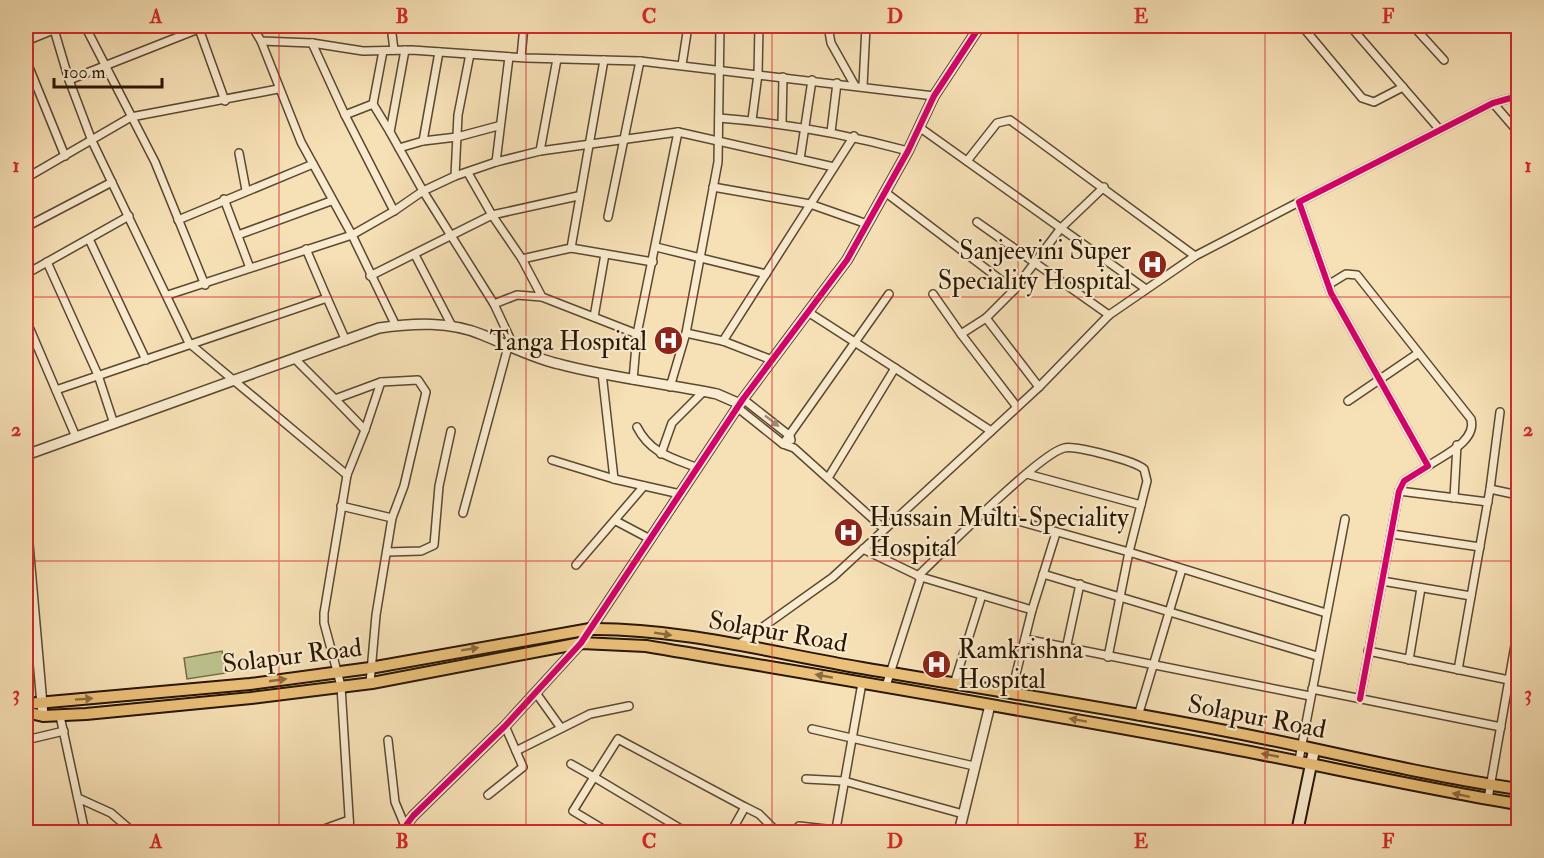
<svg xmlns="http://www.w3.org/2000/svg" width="1544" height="858" viewBox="0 0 1544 858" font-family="'IM FELL Double Pica',serif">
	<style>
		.pitch { fill: #bdc28d; stroke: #736c47; stroke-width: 1.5 }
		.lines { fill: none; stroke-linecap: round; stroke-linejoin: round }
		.minor-casing { stroke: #5c482e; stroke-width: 10 }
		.tertiary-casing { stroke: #5c482e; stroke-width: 12 }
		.secondary-casing { stroke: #291601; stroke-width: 14 }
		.primary-casing { stroke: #291601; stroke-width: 14 }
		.minor { stroke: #f9ebcf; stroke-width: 7 }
		.tertiary { stroke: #f9ebcf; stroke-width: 9 }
		.secondary { stroke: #f9ebcf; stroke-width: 10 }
		.primary { stroke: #ebc07a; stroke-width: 10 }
		.cycleway-casing { stroke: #f9ebcf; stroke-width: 10 }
		.cycleway { stroke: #d6006c; stroke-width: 6 }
		.oneway { fill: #9b8b72 }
		.oneway2 { fill: #8a6b3e }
		.grid { fill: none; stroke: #d62828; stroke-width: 1.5; stroke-opacity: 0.55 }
		.labels { text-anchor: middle; stroke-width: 4.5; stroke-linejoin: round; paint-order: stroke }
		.poi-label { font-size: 26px; fill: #291601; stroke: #f9ebcf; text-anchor: end }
		.street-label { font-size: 26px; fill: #291601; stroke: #f9ebcf }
		.neatline { fill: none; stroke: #d62828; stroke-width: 2 }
		.grid-label { font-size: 20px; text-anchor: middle; font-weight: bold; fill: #d62828 }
	</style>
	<rect width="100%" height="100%" fill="#f6e0b5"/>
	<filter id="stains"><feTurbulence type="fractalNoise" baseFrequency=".00333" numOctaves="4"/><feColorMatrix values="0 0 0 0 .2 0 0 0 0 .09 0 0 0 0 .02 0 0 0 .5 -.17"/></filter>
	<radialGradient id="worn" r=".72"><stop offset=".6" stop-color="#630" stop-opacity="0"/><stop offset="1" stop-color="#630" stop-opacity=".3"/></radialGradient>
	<path class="pitch" d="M 222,651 L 226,673 L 187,679 L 184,658 Z"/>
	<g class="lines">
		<defs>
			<g id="minor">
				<path d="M 53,26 L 69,80 L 92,141 L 189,343 L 347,475"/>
				<path d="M 85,26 L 155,162 L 205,285"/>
				<path d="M 198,26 L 225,101"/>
				<path d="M 252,26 L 261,41 L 312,43 L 363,51 L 412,50 L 526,58 L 640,61 L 934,96"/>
				<path d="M 391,26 L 394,50"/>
				<path d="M 828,26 L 831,43 L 854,84"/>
				<path d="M 1302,26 L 1362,98 L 1374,102 L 1403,87"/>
				<path d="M 1350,26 L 1440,130"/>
				<path d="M 1413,26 L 1444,60"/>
				<path d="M 26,41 L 63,26"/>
				<path d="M 261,41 L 301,142 L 352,235 L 396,326"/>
				<path d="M 312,43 L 345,115"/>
				<path d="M 405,50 L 390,132 L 423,191 L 494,304"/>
				<path d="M 383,51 L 373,104 L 345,115 L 394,211"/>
				<path d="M 521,57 L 524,26"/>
				<path d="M 26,60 L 65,156"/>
				<path d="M 682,65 L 688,26"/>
				<path d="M 69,80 L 206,26"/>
				<path d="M 863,86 L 866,26"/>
				<path d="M 1493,103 L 1518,132"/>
				<path d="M 373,104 L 390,132"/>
				<path d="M 719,118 C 784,123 845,134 908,151"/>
				<path d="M 752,120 L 758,74 L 759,26"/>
				<path d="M 782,123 L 783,77"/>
				<path d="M 919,127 L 1146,289"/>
				<path d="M 831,132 L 837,83"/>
				<path d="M 423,141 L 457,137 L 498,126"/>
				<path d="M 399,148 L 423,141 L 439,52"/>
				<path d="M 540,151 L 678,132 L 834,167"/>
				<path d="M 239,153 L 246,190"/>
				<path d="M 800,159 L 812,80"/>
				<path d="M 967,161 L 997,123 L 1010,120 L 1195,256"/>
				<path d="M 496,162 L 509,57"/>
				<path d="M 468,173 L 492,215 L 522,259 L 571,248 L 604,60"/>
				<path d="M 455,176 L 496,162 L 540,151 L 557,59"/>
				<path d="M 26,178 L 131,117 L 278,89"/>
				<path d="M 713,187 L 810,204 L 867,224"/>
				<path d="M 885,192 L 1014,290"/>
				<path d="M 224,199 L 250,268"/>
				<path d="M 608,217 L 640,61"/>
				<path d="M 178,220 L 313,164"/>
				<path d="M 977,222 L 1109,315"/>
				<path d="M 26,227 L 112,182"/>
				<path d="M 238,235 L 331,201"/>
				<path d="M 89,239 L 146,360"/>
				<path d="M 656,247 L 766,274"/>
				<path d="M 571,248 L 653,262"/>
				<path d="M 306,249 L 327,298"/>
				<path d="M 415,255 L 452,326"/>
				<path d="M 522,259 L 542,297 L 637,334"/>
				<path d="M 47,262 L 98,375 L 114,424"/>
				<path d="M 26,274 L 129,216"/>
				<path d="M 370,276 L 492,215 L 578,196"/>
				<path d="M 1328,285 L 1346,274 L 1357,275 L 1471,419 C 1477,441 1444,455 1428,466"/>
				<path d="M 933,294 L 961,334"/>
				<path d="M 168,295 L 352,235 L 394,211 L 423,191 L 455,176 L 458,115 L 470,54"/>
				<path d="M 808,312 L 895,368"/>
				<path d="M 594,317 L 605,254"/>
				<path d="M 986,318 L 1039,387"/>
				<path d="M 26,320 L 76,437"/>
				<path d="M 686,333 L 723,341 L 772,360"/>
				<path d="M 723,341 L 854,136"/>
				<path d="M 515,349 L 494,304 L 517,295 L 542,297"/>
				<path d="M 296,360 L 335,399 L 381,382 L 418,380 L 426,392 L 404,486 L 392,518 L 376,615 L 370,683"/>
				<path d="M 602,373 L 614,479"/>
				<path d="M 633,380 L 637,334 L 678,132"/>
				<path d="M 670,387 L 686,333 L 718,162 L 720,26"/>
				<path d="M 56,390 L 327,298 L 346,341"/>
				<path d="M 335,399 L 365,430"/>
				<path d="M 743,399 L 790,436 L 791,440"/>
				<path d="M 1348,401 L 1417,354"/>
				<path d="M 1017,407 L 961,334 L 986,318 L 1014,290 L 1061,228 L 1104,187"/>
				<path d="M 738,408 L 783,444 L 794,448 L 883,528"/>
				<path d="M 637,427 C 650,453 672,458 698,468"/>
				<path d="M 783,444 L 889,294"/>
				<path d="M 661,454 L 672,423 L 704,391"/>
				<path d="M 552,460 L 614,479 L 680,494"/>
				<path d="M 1027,474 L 1141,505"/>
				<path d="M 828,478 L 895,368 L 991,431"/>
				<path d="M 1490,489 L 1518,495"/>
				<path d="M 1399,491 L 1488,502"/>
				<path d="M 1454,498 L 1457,445"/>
				<path d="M 341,506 L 392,518"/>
				<path d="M 986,512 L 1129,552 L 1108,657"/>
				<path d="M 463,513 L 508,347"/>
				<path d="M 616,521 L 650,539"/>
				<path d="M 1392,534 L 1480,547"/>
				<path d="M 863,549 L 921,577 L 1032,610"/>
				<path d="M 387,552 L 421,551 L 434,545 L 439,486 L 451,431"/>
				<path d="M 576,565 L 644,486"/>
				<path d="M 1043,574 L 1317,656"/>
				<path d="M 918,576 C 943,552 1039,454 1064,448 C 1075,445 1135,461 1144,469 L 1147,481 L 1129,552 L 1326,613"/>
				<path d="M 1382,581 L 1471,596"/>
				<path d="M 1025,639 L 1310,696"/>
				<path d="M 739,644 L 833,577 L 1039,387 L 1109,315 L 1195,256 L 1299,202"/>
				<path d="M 1066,649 L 1080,584"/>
				<path d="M 1368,651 L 1509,680"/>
				<path d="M 1409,660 L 1421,588"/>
				<path d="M 1458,670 L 1490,489 L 1500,412"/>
				<path d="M 954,684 L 982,595"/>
				<path d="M 886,686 L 921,577"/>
				<path d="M 1312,689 L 1501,727"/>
				<path d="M 536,693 L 561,728"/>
				<path d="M 1011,694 L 1032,610 L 1056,533"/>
				<path d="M 1360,699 L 1399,491 L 1404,481 L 1428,466 L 1331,293 L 1299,202 L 1493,103 L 1518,96"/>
				<path d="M 60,716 L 85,832"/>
				<path d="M 1138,716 L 1182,569"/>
				<path d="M 812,729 L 974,766"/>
				<path d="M 26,740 L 64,731"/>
				<path d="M 388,740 L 395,802 L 405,826"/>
				<path d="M 516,751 L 590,714 L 629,706"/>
				<path d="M 1299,760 L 1345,519"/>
				<path d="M 571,764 L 594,777 L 573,811 L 608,832"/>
				<path d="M 806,779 L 844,781 L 963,814"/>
				<path d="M 488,795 L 523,767 L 505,726"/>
				<path d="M 78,798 L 111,813 L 133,832"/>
				<path d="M 1488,799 L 1518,628"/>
				<path d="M 745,807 L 759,814 L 777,832"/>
				<path d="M 836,829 L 862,683"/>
				<path d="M 316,832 L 349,820"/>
				<path d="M 350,832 L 341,686 L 324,623 L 324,613 L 347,475 L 365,430 L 381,382"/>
				<path d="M 686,832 L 594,777 L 618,739 L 745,807 L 731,832"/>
				<path d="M 794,832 L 799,826 L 853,832"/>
			</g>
			<g id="tertiary">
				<path d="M 26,455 L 379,328 C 413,323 450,321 483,335 C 508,345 532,358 559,364 C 611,378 664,383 717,394 L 740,404"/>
				<path d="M 26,521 L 43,716"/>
				<path d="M 401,832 L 413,816 L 505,726 L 581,643 L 743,399 L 847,260 L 908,151 L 934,96 L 980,26"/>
				<path d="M 959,832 L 990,705"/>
			</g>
			<path id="secondary" d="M 1297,832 L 1314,750"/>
			<g id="primary">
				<path d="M 26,704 L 250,684 L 370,668 L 590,629 C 681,628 773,653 862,668 C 1008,693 1155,715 1300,746 C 1373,762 1445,778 1518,789"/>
				<path d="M 26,712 L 43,716 L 86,714 L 251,698 L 372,683 L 581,643 L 646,646 C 834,678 1021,709 1208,744 C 1312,763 1414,787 1518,804"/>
			</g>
		</defs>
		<use href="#minor" class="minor-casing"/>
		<use href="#tertiary" class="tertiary-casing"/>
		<use href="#secondary" class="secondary-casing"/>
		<use href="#primary" class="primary-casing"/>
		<use href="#minor" class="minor"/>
		<use href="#tertiary" class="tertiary"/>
		<use href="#secondary" class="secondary"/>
		<use href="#primary" class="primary"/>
		<defs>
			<g id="cycleway">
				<path d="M 1360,699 L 1399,491 L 1404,481 L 1428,466 L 1331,293 L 1299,202 L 1493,103 L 1518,96"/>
				<path d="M 401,832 L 413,816 L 505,726 L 581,643 L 743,399 L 847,260 L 908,151 L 934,96 L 980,26"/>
			</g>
		</defs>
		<use href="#cycleway" class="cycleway-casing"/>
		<use href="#cycleway" class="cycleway"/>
	</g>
	<defs><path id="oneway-solid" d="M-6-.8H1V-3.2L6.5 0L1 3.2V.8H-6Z" transform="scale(1.5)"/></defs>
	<use class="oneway" href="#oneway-solid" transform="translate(772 421) rotate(38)"/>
	<g class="oneway2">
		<use href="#oneway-solid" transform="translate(663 634) rotate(9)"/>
		<use href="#oneway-solid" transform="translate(470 649) rotate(-9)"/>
		<use href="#oneway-solid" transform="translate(824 676) rotate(-170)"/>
		<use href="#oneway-solid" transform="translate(278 680) rotate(-8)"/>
		<use href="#oneway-solid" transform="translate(84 699) rotate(-4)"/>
		<use href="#oneway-solid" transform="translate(1078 720) rotate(-170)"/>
		<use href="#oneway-solid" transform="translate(1270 755) rotate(-169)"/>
		<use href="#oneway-solid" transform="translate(1461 795) rotate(-168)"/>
	</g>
	<path class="grid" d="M 279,26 L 279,832M 526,26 L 526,832M 772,26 L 772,832M 1018,26 L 1018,832M 1265,26 L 1265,832M 26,297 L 1518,297M 26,561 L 1518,561"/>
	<defs>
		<symbol id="hospital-disc" viewBox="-11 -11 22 22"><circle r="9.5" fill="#8f2418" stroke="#f9ebcf"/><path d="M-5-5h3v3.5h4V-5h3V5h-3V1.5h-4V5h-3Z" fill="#fff"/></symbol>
	</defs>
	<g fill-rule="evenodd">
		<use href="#hospital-disc" x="1136" y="248" width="33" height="33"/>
		<use href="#hospital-disc" x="652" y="324" width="33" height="33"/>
		<use href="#hospital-disc" x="832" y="516" width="33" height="33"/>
		<use href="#hospital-disc" x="920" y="648" width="33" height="33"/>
	</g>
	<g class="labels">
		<g class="poi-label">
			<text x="1131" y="259">Sanjeevini Super<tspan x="1131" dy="30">Speciality Hospital</tspan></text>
			<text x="647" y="350">Tanga Hospital</text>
			<text x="869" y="526" text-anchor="start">Hussain Multi-Speciality<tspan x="869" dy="30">Hospital</tspan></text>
			<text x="958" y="658" text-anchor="start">Ramkrishna<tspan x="958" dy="30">Hospital</tspan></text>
		</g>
		<g class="street-label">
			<text transform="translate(778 631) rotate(10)" y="9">Solapur Road</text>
			<text transform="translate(292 655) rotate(-7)" y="9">Solapur Road</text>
			<text transform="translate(1257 716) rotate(11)" y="9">Solapur Road</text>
		</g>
	</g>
	<rect width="1544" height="858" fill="none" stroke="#f6e0b5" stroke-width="66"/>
	<path d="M54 78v9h108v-9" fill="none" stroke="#291601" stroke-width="3"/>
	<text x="63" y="78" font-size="18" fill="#291601" stroke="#f9ebcf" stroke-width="4.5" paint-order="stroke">100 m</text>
	<rect x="33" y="33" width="1478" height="792" class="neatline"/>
	<g class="grid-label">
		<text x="156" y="23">A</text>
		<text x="402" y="23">B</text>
		<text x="649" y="23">C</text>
		<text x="895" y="23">D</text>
		<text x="1141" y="23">E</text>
		<text x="1388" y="23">F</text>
		<text x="16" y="172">1</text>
		<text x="1528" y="172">1</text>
		<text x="16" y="436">2</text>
		<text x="1528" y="436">2</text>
		<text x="16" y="700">3</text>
		<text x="1528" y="700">3</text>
		<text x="156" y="848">A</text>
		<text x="402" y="848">B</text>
		<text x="649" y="848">C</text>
		<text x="895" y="848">D</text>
		<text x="1141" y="848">E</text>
		<text x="1388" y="848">F</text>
	</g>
	<rect width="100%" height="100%" filter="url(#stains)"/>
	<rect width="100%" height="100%" fill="url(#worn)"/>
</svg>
